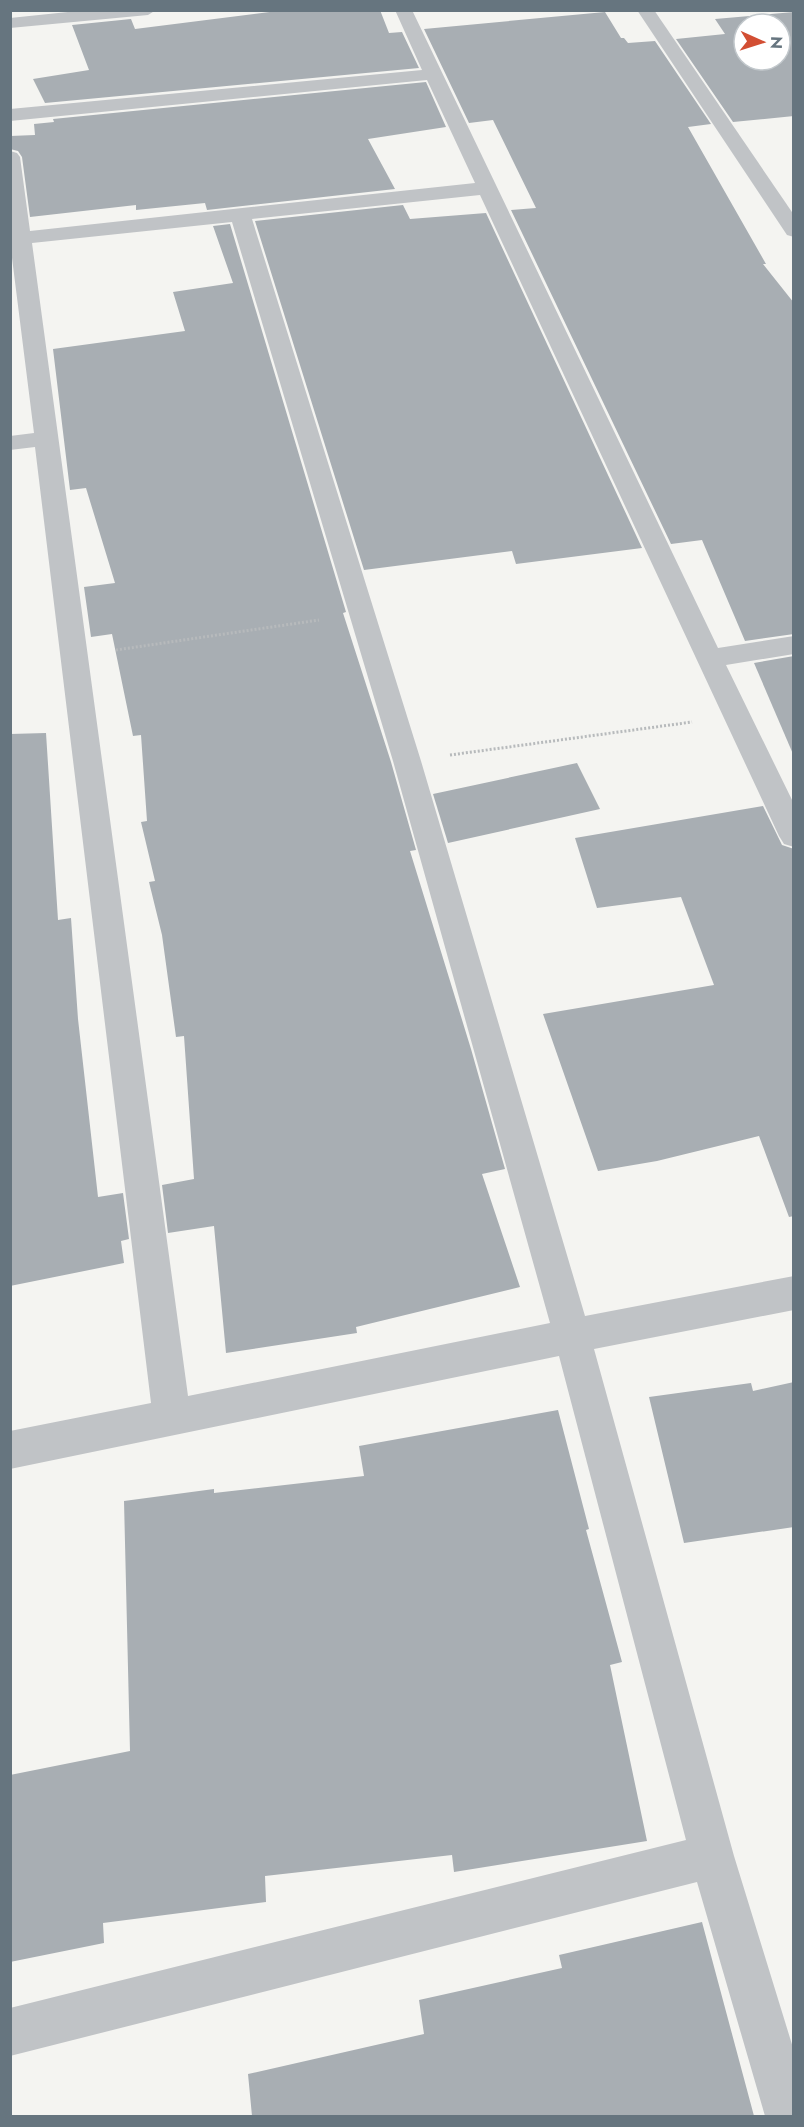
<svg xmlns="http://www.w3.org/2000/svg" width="804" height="2127" viewBox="0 0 804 2127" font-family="Jost,sans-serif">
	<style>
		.building { fill: #a8aeb3; fill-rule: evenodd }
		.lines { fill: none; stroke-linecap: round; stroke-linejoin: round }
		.path { stroke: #b7babc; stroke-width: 3; stroke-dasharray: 2 2; stroke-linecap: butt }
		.minor { fill: #c0c3c6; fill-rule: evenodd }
	</style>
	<rect width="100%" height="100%" fill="#f4f4f1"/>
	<g class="building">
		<path d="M 285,10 L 380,10 L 389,33 L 402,32 L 419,68 L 45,103 L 33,79 L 89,70 L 72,25 L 131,19 L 135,29 Z"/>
		<path d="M 605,12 L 621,38 L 624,38 L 628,43 L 655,41 L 711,124 L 688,127 L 766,264 L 763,264 L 794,303 L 794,634 L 745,641 L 702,540 L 671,544 L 511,210 L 536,208 L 493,120 L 469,123 L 424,29 Z"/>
		<path d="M 794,12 L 794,116 L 733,122 L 676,39 L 725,34 L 715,19 ZM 744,24 L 780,24 L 780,60 L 744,60 Z"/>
		<path d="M 426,82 L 446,127 L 368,139 L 395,189 L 207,210 L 205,203 L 136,210 L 136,205 L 30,217 L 22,157 L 18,151 L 10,149 L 10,136 L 35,135 L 34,124 L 54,122 L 53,119 Z"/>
		<path d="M 403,205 L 410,219 L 486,213 L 642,548 L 516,564 L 512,551 L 364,570 L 255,221 Z"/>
		<path d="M 230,224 L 346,612 L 343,613 L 391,762 L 416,850 L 410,851 L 471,1049 L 505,1169 L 482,1174 L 520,1287 L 356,1327 L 357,1333 L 226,1353 L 214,1226 L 168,1233 L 162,1185 L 194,1179 L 184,1036 L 176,1037 L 162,935 L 149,882 L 155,881 L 141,822 L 147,821 L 141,735 L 133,736 L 112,634 L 91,637 L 84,587 L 115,583 L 86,488 L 70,490 L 53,349 L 185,331 L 173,292 L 233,283 L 213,226 Z"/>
		<path d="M 794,656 L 794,754 L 793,754 L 754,663 Z"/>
		<path d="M 46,733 L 58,920 L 71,918 L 78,1019 L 98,1197 L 123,1193 L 129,1239 L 121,1241 L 124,1263 L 10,1286 L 10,734 Z"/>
		<path d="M 577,763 L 600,809 L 448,843 L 433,794 Z"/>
		<path d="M 763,806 L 782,845 L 794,849 L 794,1216 L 789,1217 L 759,1136 L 657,1161 L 598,1171 L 543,1014 L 714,985 L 681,897 L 597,908 L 575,838 Z"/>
		<path d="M 794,1382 L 794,1527 L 684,1543 L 649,1397 L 751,1383 L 753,1391 Z"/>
		<path d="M 558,1410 L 589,1529 L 586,1530 L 622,1662 L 610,1665 L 647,1841 L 454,1872 L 452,1855 L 265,1876 L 266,1902 L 103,1923 L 104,1943 L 10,1962 L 10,1775 L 130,1751 L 124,1501 L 214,1489 L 214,1493 L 364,1476 L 359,1446 Z"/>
		<path d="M 702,1922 L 754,2116 L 252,2116 L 248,2074 L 424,2034 L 419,2000 L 562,1968 L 559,1955 Z"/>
	</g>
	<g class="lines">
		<g class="path">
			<path d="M 116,650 L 319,620"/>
			<path d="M 450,755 L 692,722"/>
		</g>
		<g class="minor">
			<path d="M 87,10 L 156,10 L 148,15 L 10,28 L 10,18 Z"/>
			<path d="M 395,10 L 412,10 L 718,648 L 794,636 L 794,654 L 726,665 L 794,804 L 794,847 L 784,844 L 779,836 L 480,195 L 252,219 L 421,761 L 585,1316 L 794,1276 L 794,1310 L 594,1349 L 734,1856 L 794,2051 L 794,2116 L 765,2116 L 697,1882 L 10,2056 L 10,2008 L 686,1840 L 559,1356 L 10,1469 L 10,1431 L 151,1403 L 35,447 L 10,450 L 10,436 L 34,433 L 10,242 L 10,151 L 17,153 L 20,157 L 30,231 L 475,183 L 427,80 L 10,121 L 10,109 L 422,70 ZM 232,222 L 393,761 L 550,1323 L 188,1396 L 32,243 Z"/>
			<path d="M 637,10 L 654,10 L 794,215 L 794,237 L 787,235 Z"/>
		</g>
	</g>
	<rect width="804" height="2127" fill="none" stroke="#66757f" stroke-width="24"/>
	<g transform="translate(762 42) rotate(93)"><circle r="28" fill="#ffffff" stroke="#c2c8cc" stroke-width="1.5"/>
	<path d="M0-4.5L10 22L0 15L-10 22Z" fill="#d24e33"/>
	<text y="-9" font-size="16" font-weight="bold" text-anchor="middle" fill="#66757f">N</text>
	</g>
</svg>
